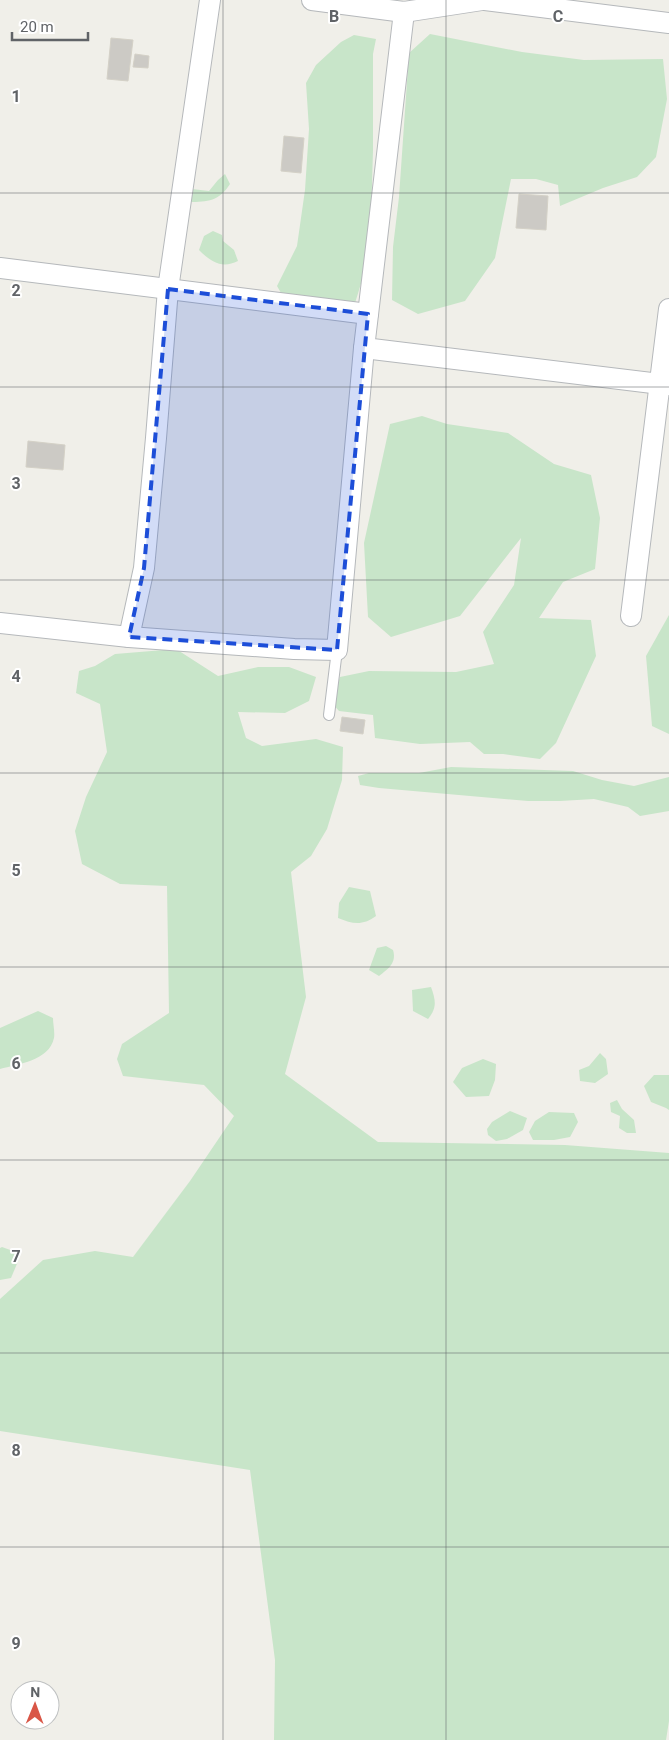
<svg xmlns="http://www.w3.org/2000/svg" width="669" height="1740" viewBox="0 0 669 1740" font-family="Roboto,sans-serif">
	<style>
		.green { fill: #c8e5c9 }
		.building { fill: #cccac5; stroke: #d4d1c7 }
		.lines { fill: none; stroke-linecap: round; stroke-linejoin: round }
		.service-casing { stroke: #b5b8bb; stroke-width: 12 }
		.minor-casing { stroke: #b5b8bb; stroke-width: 22 }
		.service { stroke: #fff; stroke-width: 10 }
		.minor { stroke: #fff; stroke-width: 20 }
		.marked { fill: #1d4ed8; fill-opacity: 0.2; stroke: #1d4ed8; stroke-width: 4; stroke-dasharray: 10 6; stroke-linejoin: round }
		.grid { fill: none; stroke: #606367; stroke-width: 1; stroke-opacity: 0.55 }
		.grid-label { font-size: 16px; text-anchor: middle; font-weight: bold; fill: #606367; stroke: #fff; stroke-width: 4; stroke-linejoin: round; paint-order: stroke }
	</style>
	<rect width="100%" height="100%" fill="#f0efe9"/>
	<g class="green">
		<path d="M 430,34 L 522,52 L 584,60 L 663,59 L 667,99 L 656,157 L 637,177 L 603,188 L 560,206 L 558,185 L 536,179 L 511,179 L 495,258 L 465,301 L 418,314 L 392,300 L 393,247 L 399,197 L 409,53 Z"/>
		<path d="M 354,35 L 376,39 L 373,54 L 373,150 L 370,254 L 352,313 L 292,312 L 277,286 L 297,246 L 305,190 L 309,129 L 306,83 L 316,65 L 341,42 Z"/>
		<path d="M 225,174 L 230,184 C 219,201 208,202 189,202 L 192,189 L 209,191 L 218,180 Z"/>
		<path d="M 213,231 L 222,235 L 223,241 L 234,250 L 238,261 C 222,269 211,262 199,250 L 204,236 Z"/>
		<path d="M 422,416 L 447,424 L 508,433 L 554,464 L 591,475 L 600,518 L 595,569 L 563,582 L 539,618 L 591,620 L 596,656 L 556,743 L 540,759 L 503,754 L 484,754 L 470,742 L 420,744 L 375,738 L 373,715 L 339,711 L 332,703 L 340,677 L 369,671 L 456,672 L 494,664 L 483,632 L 514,585 L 521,538 L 460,616 L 391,637 L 368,617 L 364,543 L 390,424 Z"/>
		<path d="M 669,615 L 669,734 L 652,726 L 646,656 Z"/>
		<path d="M 176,649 L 218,676 L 258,667 L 289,667 L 316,677 L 309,701 L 285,713 L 238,712 L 246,738 L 262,746 L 316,739 L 343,747 L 342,780 L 327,829 L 311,856 L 291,872 L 306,997 L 285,1074 L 378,1142 L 565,1145 L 669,1153 L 669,1721 L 666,1740 L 274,1740 L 275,1660 L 250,1470 L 0,1431 L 0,1299 L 43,1260 L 95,1251 L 133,1257 L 190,1181 L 234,1116 L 204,1085 L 123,1076 L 117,1059 L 122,1044 L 169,1013 L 167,886 L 120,884 L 82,864 L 75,831 L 86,797 L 107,752 L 100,704 L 76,693 L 79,671 L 95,666 L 115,654 Z"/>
		<path d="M 451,767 L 573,771 L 602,780 L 634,786 L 669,777 L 669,811 L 640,816 L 628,807 L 594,799 L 560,801 L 528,801 L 379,788 L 360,785 L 358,776 L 369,773 L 419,773 Z"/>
		<path d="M 349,887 L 370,891 L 376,916 C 362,926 353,924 338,918 L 339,903 Z"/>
		<path d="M 386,946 L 393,950 C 397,963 388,969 379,976 L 369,970 L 377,948 Z"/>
		<path d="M 431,987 C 436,1001 437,1008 428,1019 L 413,1011 L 412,990 Z"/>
		<path d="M 38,1011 L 53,1018 C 53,1024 55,1032 54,1038 C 49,1061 18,1064 0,1069 L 0,1028 Z"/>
		<path d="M 600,1053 L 606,1059 L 608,1074 L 595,1083 L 580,1081 L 579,1070 L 589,1066 Z"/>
		<path d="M 483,1059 L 496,1064 L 495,1080 L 489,1096 L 466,1097 L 453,1082 L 462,1068 Z"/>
		<path d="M 654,1075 L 669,1075 L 669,1110 L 666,1108 L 651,1102 L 644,1086 Z"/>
		<path d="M 617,1100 L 622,1109 L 634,1120 L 636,1133 L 627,1133 L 619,1128 L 620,1116 L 611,1112 L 610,1103 Z"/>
		<path d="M 510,1111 L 527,1118 L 523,1130 L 507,1139 L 496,1141 L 488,1135 L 487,1129 L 492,1122 Z"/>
		<path d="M 549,1112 L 574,1113 L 578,1122 L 570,1137 L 554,1140 L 533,1140 L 529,1132 L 535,1121 Z"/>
		<path d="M 2,1247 L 13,1251 L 19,1259 L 11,1278 L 0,1280 L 0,1248 Z"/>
	</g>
	<g class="building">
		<path d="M 111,38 L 133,40 L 128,81 L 107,79 Z"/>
		<path d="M 135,54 L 149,56 L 148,68 L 133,67 Z"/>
		<path d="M 284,136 L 304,138 L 301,173 L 281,171 Z"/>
		<path d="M 519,194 L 548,196 L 546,230 L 516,228 Z"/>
		<path d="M 28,441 L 65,445 L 63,470 L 26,467 Z"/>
		<path d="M 342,717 L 365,720 L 363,734 L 340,731 Z"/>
	</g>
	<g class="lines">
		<defs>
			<path id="service" d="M 329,715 L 337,650"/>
			<g id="minor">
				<path d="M 312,0 L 404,12 L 482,0"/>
				<path d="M 485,0 L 669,23"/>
				<path d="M 0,268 L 368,314"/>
				<path d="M 364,348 L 669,385"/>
				<path d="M 631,616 L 669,309"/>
				<path d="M 0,623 L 129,637 L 294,649 L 337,650 L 364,348 L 404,12"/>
				<path d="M 129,637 L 144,568 L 156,438 L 168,289 L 210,0"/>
			</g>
		</defs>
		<use href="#service" class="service-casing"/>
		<use href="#minor" class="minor-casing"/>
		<use href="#service" class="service"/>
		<use href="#minor" class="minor"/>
	</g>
	<path class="marked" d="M 168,289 L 368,314 L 337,650 L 129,637 L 144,568 Z"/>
	<path class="grid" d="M 223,0 L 223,1740M 446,0 L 446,1740M 0,193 L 669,193M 0,387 L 669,387M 0,580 L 669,580M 0,773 L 669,773M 0,967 L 669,967M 0,1160 L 669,1160M 0,1353 L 669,1353M 0,1547 L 669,1547"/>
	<g class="grid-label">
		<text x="334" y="22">B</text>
		<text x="558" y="22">C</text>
		<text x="16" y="102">1</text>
		<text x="16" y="296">2</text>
		<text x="16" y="489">3</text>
		<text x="16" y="682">4</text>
		<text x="16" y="876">5</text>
		<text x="16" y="1069">6</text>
		<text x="16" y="1262">7</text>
		<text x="16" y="1456">8</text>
		<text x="16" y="1649">9</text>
	</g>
	<g transform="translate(35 1705) rotate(1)"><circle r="24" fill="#ffffff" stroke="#bfc1c2"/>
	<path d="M0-4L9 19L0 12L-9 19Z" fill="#d95646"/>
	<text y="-8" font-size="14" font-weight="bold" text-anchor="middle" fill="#606367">N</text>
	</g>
	<path d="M12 32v8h76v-8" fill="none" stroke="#606367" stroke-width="2.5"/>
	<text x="20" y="32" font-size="15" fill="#606367" stroke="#ffffff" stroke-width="4" paint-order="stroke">20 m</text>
</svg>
